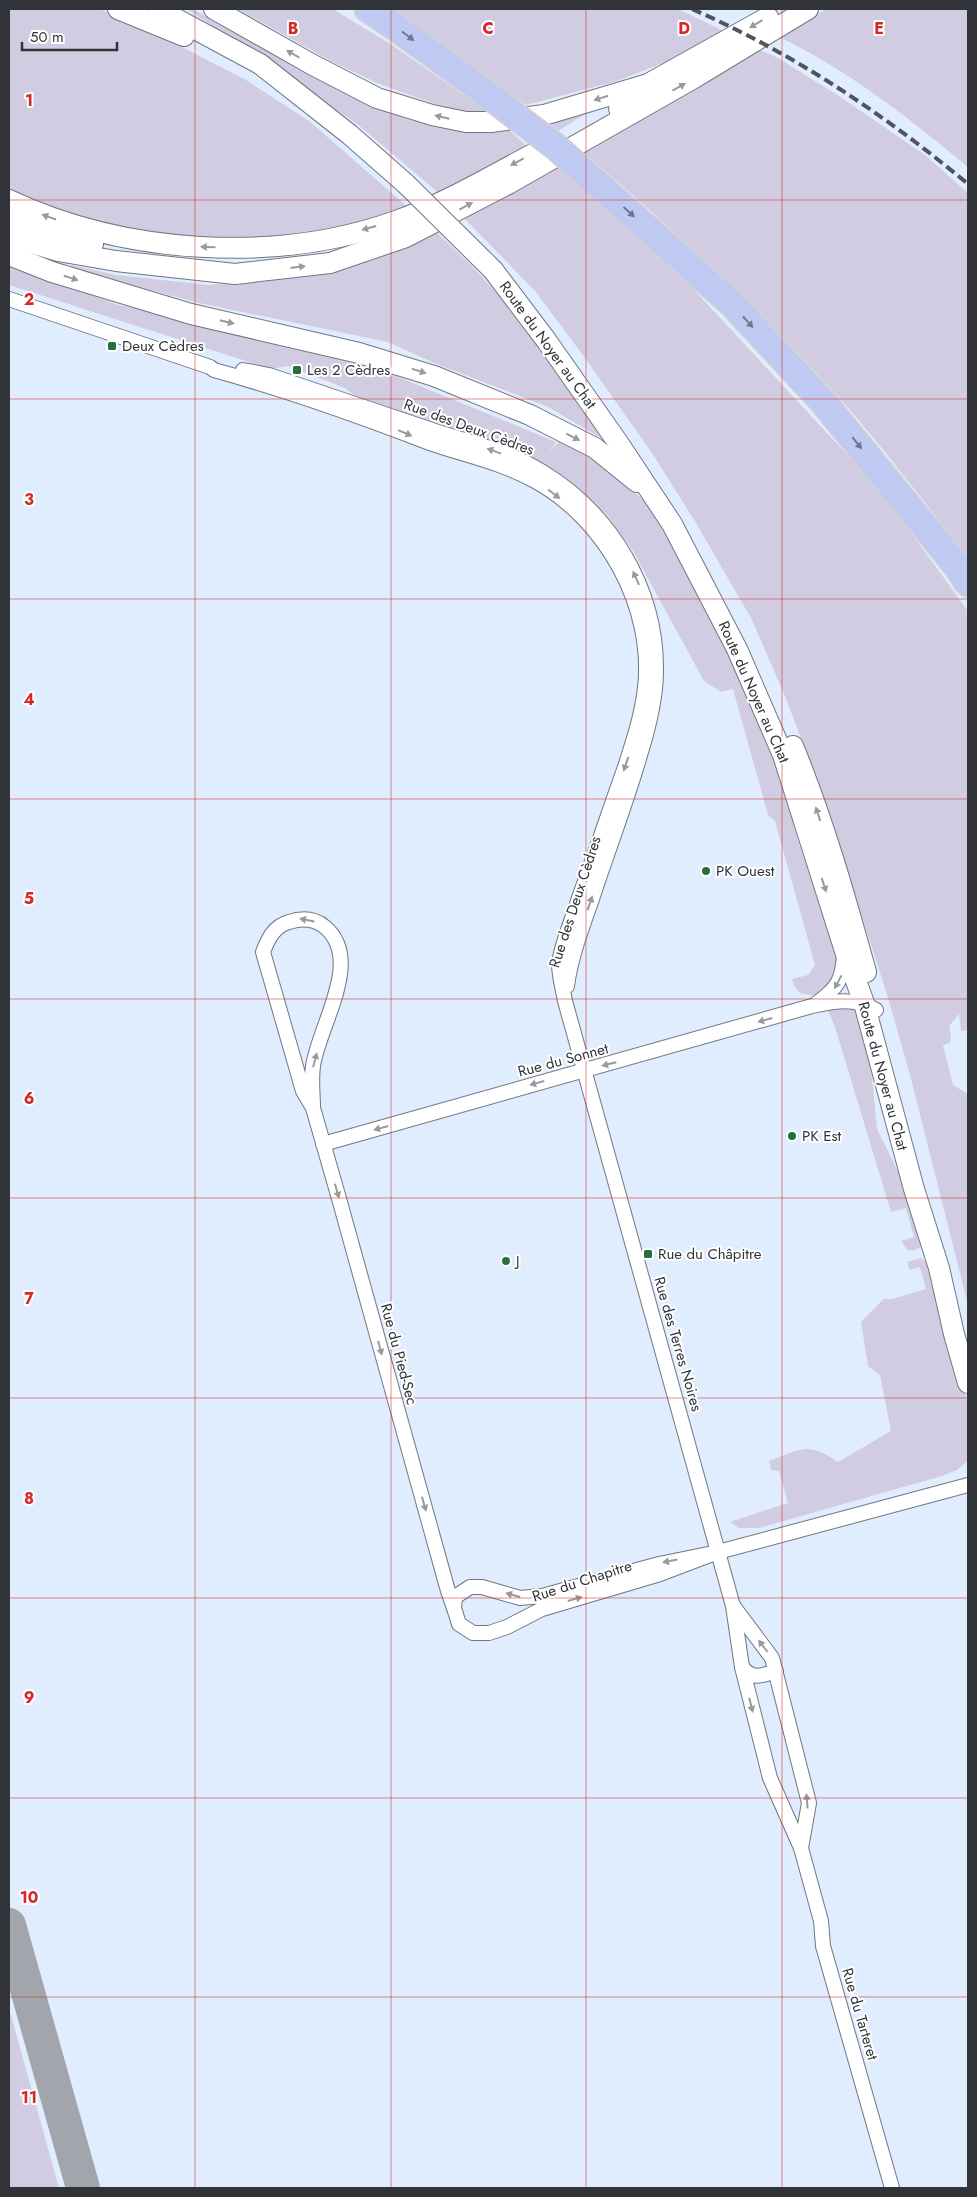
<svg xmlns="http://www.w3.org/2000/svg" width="977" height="2197" viewBox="0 0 977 2197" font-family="Jost,sans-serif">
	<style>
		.built { fill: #e0edfe }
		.green { fill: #d2cce2 }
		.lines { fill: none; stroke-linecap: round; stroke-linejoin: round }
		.taxiway { stroke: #a2a6ac; stroke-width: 34 }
		.street-casing { stroke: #707781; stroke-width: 16 }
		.secondary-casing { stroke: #707781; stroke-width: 22 }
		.highway-casing { stroke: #d1d2d3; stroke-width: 29 }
		.street { stroke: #fff; stroke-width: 14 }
		.secondary { stroke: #fff; stroke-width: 20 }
		.highway { stroke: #c0c9f2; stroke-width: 26 }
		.rail { stroke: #51555a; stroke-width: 4; stroke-dasharray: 10 5; stroke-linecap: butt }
		.secondary-bridge-casing { stroke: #707781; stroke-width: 22; stroke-linecap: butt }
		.highway-bridge-casing { stroke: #d1d2d3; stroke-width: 29; stroke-linecap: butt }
		.secondary-bridge { stroke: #fff; stroke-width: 20 }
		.highway-bridge { stroke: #c0c9f2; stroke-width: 26 }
		.oneway { fill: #989a9c }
		.oneway2 { fill: #71778c }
		.grid { fill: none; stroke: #d62828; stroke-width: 1; stroke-opacity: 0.55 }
		.poi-dot { fill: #2a6f3b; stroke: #fff; stroke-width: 2 }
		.labels { text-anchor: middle; stroke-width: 4; stroke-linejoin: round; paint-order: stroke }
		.street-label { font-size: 15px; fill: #303438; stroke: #fff }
		.poi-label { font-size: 15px; fill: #303438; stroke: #fff; text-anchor: start }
		.grid-label { font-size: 16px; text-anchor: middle; font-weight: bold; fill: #d62828; stroke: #fff; stroke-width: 4; stroke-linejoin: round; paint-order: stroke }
	</style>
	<rect width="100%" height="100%" fill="#f2f7fe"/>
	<rect class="built" x="9" y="9" width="959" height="2179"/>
	<g class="green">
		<path d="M 9,9 L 98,9 L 124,17 L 246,80 L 309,121 L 410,209 L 329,233 L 204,242 L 94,221 L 9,192 Z"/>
		<path d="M 187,9 L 192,9 L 367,104 L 406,119 L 435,126 L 468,129 L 508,129 L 528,147 L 441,195 L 356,123 Z"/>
		<path d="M 238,9 L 333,9 L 392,45 L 487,111 L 473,114 L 438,105 L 377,83 L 331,61 Z"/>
		<path d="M 387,9 L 678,9 L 728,33 L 671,60 L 617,81 L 526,105 Z"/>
		<path d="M 826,9 L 968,9 L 968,167 C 909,118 848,70 779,37 Z"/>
		<path d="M 758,49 L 778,58 L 839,96 L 925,155 L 968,193 L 968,558 C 924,502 881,444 833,391 C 755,306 670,226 582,151 Z"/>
		<path d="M 592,110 L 558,131 L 548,121 Z"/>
		<path d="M 558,166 L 612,212 L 685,280 L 880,490 L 968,611 L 968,1030 L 961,1031 L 959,1014 L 949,1026 L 951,1034 L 950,1043 L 943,1045 L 953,1085 L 968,1094 L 968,1305 L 910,1075 L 889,1001 L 830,816 L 785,696 L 751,618 L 696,523 L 652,453 L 582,354 L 535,291 L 464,218 Z"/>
		<path d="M 437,233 L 473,267 L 534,334 L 613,445 L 548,407 L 434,363 L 388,342 L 199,303 L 72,269 L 71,265 L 116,275 L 209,285 L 303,275 L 400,248 Z"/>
		<path d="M 9,265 L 119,305 L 225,329 L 386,372 L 556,442 L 548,454 L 560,440 L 609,468 L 645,502 L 668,534 L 746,687 L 776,760 L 798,840 L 839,963 L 831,982 L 814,995 C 800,995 796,992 792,979 L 808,975 L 815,965 L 775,821 L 768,815 L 733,689 L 721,692 L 704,681 L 633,551 L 607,515 L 569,481 L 541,463 L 363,402 L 345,388 L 287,366 L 271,369 L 9,285 Z"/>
		<path d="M 860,1007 L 868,1036 L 877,1129 L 912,1200 L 924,1239 L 921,1247 L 915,1250 L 908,1250 L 901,1241 L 914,1237 L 906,1208 L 891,1212 L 835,1027 L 827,1008 Z"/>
		<path d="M 921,1258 L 930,1266 L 968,1403 L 968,1460 L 957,1470 L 942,1476 L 759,1528 L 739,1528 L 730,1522 L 788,1503 L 779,1471 L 771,1470 L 769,1461 C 802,1449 807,1441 838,1462 L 891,1431 L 880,1375 L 868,1366 L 861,1322 L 884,1299 L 892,1299 L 926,1289 L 920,1267 L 910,1270 L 907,1262 Z"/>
		<path d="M 9,2008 L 59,2188 L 9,2188 Z"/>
	</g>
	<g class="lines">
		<path class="taxiway" d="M 9,1925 L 83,2188"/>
		<defs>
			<g id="street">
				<path d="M 9,299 L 210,367 L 214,370 C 286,390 357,415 427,442 C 463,455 501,462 535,481 C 606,520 654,607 645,688 C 642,714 634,739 626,764 C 610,809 595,854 579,898 C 574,915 560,948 559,964 C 559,976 563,989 565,1001 L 733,1606 L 742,1667 L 770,1778 L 801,1848 L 821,1921 L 823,1946 L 892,2188"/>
				<path d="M 243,370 L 269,375 C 323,393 378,412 432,430 C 468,442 509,451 541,471 C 611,513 657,589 656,671 C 656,698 649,726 641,752 C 627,801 608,850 592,899 C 582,928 571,956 567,986"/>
				<path d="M 817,1003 C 838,988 843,979 844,953"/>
				<path d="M 313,1108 C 313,1095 311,1080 313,1066 C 319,1025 364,960 325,927 C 314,918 301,918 289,922 C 274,926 268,939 263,952 L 303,1091 L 313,1108 L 338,1195 L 448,1591 L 454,1608"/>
				<path d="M 323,1144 L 812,1006 C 836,1001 854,997 876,1010"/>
				<path d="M 718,1552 L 660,1574 L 542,1609 L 507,1627 L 489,1633 L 473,1633 L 459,1624 L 454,1608 L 455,1597 L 470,1587 L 482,1587 L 520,1598 L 542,1596 L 659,1564 L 718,1552 L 968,1485"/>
				<path d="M 734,1607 L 772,1658 L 809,1803 L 801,1848"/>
				<path d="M 742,1667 C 752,1680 761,1676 776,1671"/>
			</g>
			<g id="secondary">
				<path d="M 118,9 L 184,36"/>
				<path d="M 158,9 L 260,64 L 349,134 L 406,184"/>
				<path d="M 214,9 L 313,65 L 377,98 L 432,115 L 466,122 L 491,122 L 544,115 L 648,84 L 768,17"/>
				<path d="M 619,109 L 628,104 L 648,84"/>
				<path d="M 9,200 C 124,254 275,264 396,221 C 450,202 501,170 552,144"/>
				<path d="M 9,218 L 32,228 L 93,244"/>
				<path d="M 9,236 L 58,251 L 116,261 L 235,274 L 330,263 L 406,237 L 508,184 L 694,78 L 808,9"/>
				<path d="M 9,255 L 52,272 L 191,314 L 359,353 L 434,376 L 530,415 L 595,448 L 637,482"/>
				<path d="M 493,270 L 546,340 L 619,444 L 672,524 L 737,649 L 783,755 L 844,948 L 864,1003 L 914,1189 L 939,1268 L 954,1334 L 968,1383"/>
				<path d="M 793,746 C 823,819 845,896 866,972"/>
			</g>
			<g id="highway">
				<path d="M 368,9 L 398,29 L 475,85"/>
				<path d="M 593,180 L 732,304 L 824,403 L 956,565 L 968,583"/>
			</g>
		</defs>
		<use href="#street" class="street-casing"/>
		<use href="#secondary" class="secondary-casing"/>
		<use href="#highway" class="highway-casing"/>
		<use href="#street" class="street"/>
		<use href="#secondary" class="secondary"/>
		<use href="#highway" class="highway"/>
		<path class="rail" d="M 692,9 C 793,53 884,114 968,184"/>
		<defs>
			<path id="secondary-bridge" d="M 406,184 L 493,270"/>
			<path id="highway-bridge" d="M 475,85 L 556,147 L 593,180"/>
		</defs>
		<use href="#secondary-bridge" class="secondary-bridge-casing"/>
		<use href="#highway-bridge" class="highway-bridge-casing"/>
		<use href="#secondary-bridge" class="secondary-bridge"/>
		<use href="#highway-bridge" class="highway-bridge"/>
	</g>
	<defs><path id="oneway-solid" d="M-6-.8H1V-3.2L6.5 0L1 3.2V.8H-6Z" transform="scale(1.25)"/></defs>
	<g class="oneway">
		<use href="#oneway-solid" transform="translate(756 24) rotate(149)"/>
		<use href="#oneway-solid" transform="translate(293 54) rotate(-150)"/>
		<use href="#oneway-solid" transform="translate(679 87) rotate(-29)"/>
		<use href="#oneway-solid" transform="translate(601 98) rotate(163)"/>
		<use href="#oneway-solid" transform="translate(442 117) rotate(-167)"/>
		<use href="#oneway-solid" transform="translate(517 162) rotate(152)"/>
		<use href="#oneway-solid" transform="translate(466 206) rotate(-28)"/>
		<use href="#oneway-solid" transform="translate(49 217) rotate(-161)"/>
		<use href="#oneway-solid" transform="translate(369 228) rotate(165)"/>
		<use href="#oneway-solid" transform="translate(208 247) rotate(-178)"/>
		<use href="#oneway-solid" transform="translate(298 267) rotate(-7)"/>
		<use href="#oneway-solid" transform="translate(71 278) rotate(17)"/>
		<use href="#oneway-solid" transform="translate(227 322) rotate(13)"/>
		<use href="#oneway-solid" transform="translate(419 371) rotate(17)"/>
		<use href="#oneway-solid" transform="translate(405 433) rotate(23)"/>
		<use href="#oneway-solid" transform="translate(573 437) rotate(27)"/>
		<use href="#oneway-solid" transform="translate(494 451) rotate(-160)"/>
		<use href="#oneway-solid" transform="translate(554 494) rotate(37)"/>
		<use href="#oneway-solid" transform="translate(636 578) rotate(-114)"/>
		<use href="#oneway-solid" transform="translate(626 764) rotate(109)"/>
		<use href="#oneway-solid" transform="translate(818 814) rotate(-108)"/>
		<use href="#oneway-solid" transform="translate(824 885) rotate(72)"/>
		<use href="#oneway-solid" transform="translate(590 903) rotate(-71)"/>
		<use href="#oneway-solid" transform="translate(307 920) rotate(-169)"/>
		<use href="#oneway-solid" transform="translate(838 982) rotate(118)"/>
		<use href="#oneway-solid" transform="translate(765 1020) rotate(164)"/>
		<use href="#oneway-solid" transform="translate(315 1060) rotate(-75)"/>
		<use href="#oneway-solid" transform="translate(609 1064) rotate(166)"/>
		<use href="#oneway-solid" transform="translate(537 1083) rotate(164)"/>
		<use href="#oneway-solid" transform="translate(381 1128) rotate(164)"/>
		<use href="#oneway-solid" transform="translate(337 1191) rotate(74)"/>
		<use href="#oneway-solid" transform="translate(380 1348) rotate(75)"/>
		<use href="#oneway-solid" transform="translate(424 1504) rotate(74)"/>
		<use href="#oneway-solid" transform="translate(670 1561) rotate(169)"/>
		<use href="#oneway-solid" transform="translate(513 1595) rotate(-165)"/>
		<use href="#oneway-solid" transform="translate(575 1599) rotate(-16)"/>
		<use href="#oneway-solid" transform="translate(763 1646) rotate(-127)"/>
		<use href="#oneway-solid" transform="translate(751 1705) rotate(76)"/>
		<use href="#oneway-solid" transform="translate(807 1801) rotate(-95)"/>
	</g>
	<g class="oneway2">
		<use href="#oneway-solid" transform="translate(408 36) rotate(37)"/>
		<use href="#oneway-solid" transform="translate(629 212) rotate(42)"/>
		<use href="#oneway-solid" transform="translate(748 322) rotate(47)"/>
		<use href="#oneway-solid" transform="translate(857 443) rotate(51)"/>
	</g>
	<path class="grid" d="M 195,9 L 195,2188M 391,9 L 391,2188M 586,9 L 586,2188M 782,9 L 782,2188M 9,200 L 968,200M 9,399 L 968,399M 9,599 L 968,599M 9,799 L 968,799M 9,999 L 968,999M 9,1198 L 968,1198M 9,1398 L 968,1398M 9,1598 L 968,1598M 9,1798 L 968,1798M 9,1997 L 968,1997"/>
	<g class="poi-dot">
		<rect x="107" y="341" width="10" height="10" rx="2.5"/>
		<rect x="292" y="365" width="10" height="10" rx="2.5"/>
		<circle cx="706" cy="871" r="5"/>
		<circle cx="792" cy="1136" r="5"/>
		<rect x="643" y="1249" width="10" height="10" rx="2.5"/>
		<circle cx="506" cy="1261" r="5"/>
	</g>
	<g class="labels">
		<g class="street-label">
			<text transform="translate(548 345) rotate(54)" y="5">Route du Noyer au Chat</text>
			<text transform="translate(469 427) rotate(20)" y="5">Rue des Deux Cèdres</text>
			<text transform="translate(754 692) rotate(66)" y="5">Route du Noyer au Chat</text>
			<text transform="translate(575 902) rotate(-72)" y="5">Rue des Deux Cèdres</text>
			<text transform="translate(563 1060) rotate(-15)" y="5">Rue du Sonnet</text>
			<text transform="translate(883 1076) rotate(75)" y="5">Route du Noyer au Chat</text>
			<text transform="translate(678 1344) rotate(74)" y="5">Rue des Terres Noires</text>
			<text transform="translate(399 1354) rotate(75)" y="5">Rue du Pied-Sec</text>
			<text transform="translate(582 1581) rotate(-18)" y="5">Rue du Chapitre</text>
			<text transform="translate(860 2014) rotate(74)" y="5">Rue du Tarteret</text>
		</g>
		<g class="poi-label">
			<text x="122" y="351">Deux Cèdres</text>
			<text x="307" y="375">Les 2 Cèdres</text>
			<text x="716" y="876">PK Ouest</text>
			<text x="802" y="1141">PK Est</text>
			<text x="658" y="1259">Rue du Châpitre</text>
			<text x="516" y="1266">J</text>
		</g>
	</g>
	<g class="grid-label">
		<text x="293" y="34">B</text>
		<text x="488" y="34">C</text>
		<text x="684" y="34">D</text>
		<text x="879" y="34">E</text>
		<text x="29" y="106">1</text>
		<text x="29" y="305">2</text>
		<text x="29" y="505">3</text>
		<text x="29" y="705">4</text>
		<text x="29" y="904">5</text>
		<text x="29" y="1104">6</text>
		<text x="29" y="1304">7</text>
		<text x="29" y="1504">8</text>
		<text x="29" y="1703">9</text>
		<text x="29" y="1903">10</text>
		<text x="29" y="2103">11</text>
	</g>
	<rect width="977" height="2197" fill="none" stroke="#303438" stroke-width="20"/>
	<path d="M22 42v8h95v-8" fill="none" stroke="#303438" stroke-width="2.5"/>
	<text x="30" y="42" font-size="15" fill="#303438" stroke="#ffffff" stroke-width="4" paint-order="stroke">50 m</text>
</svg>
